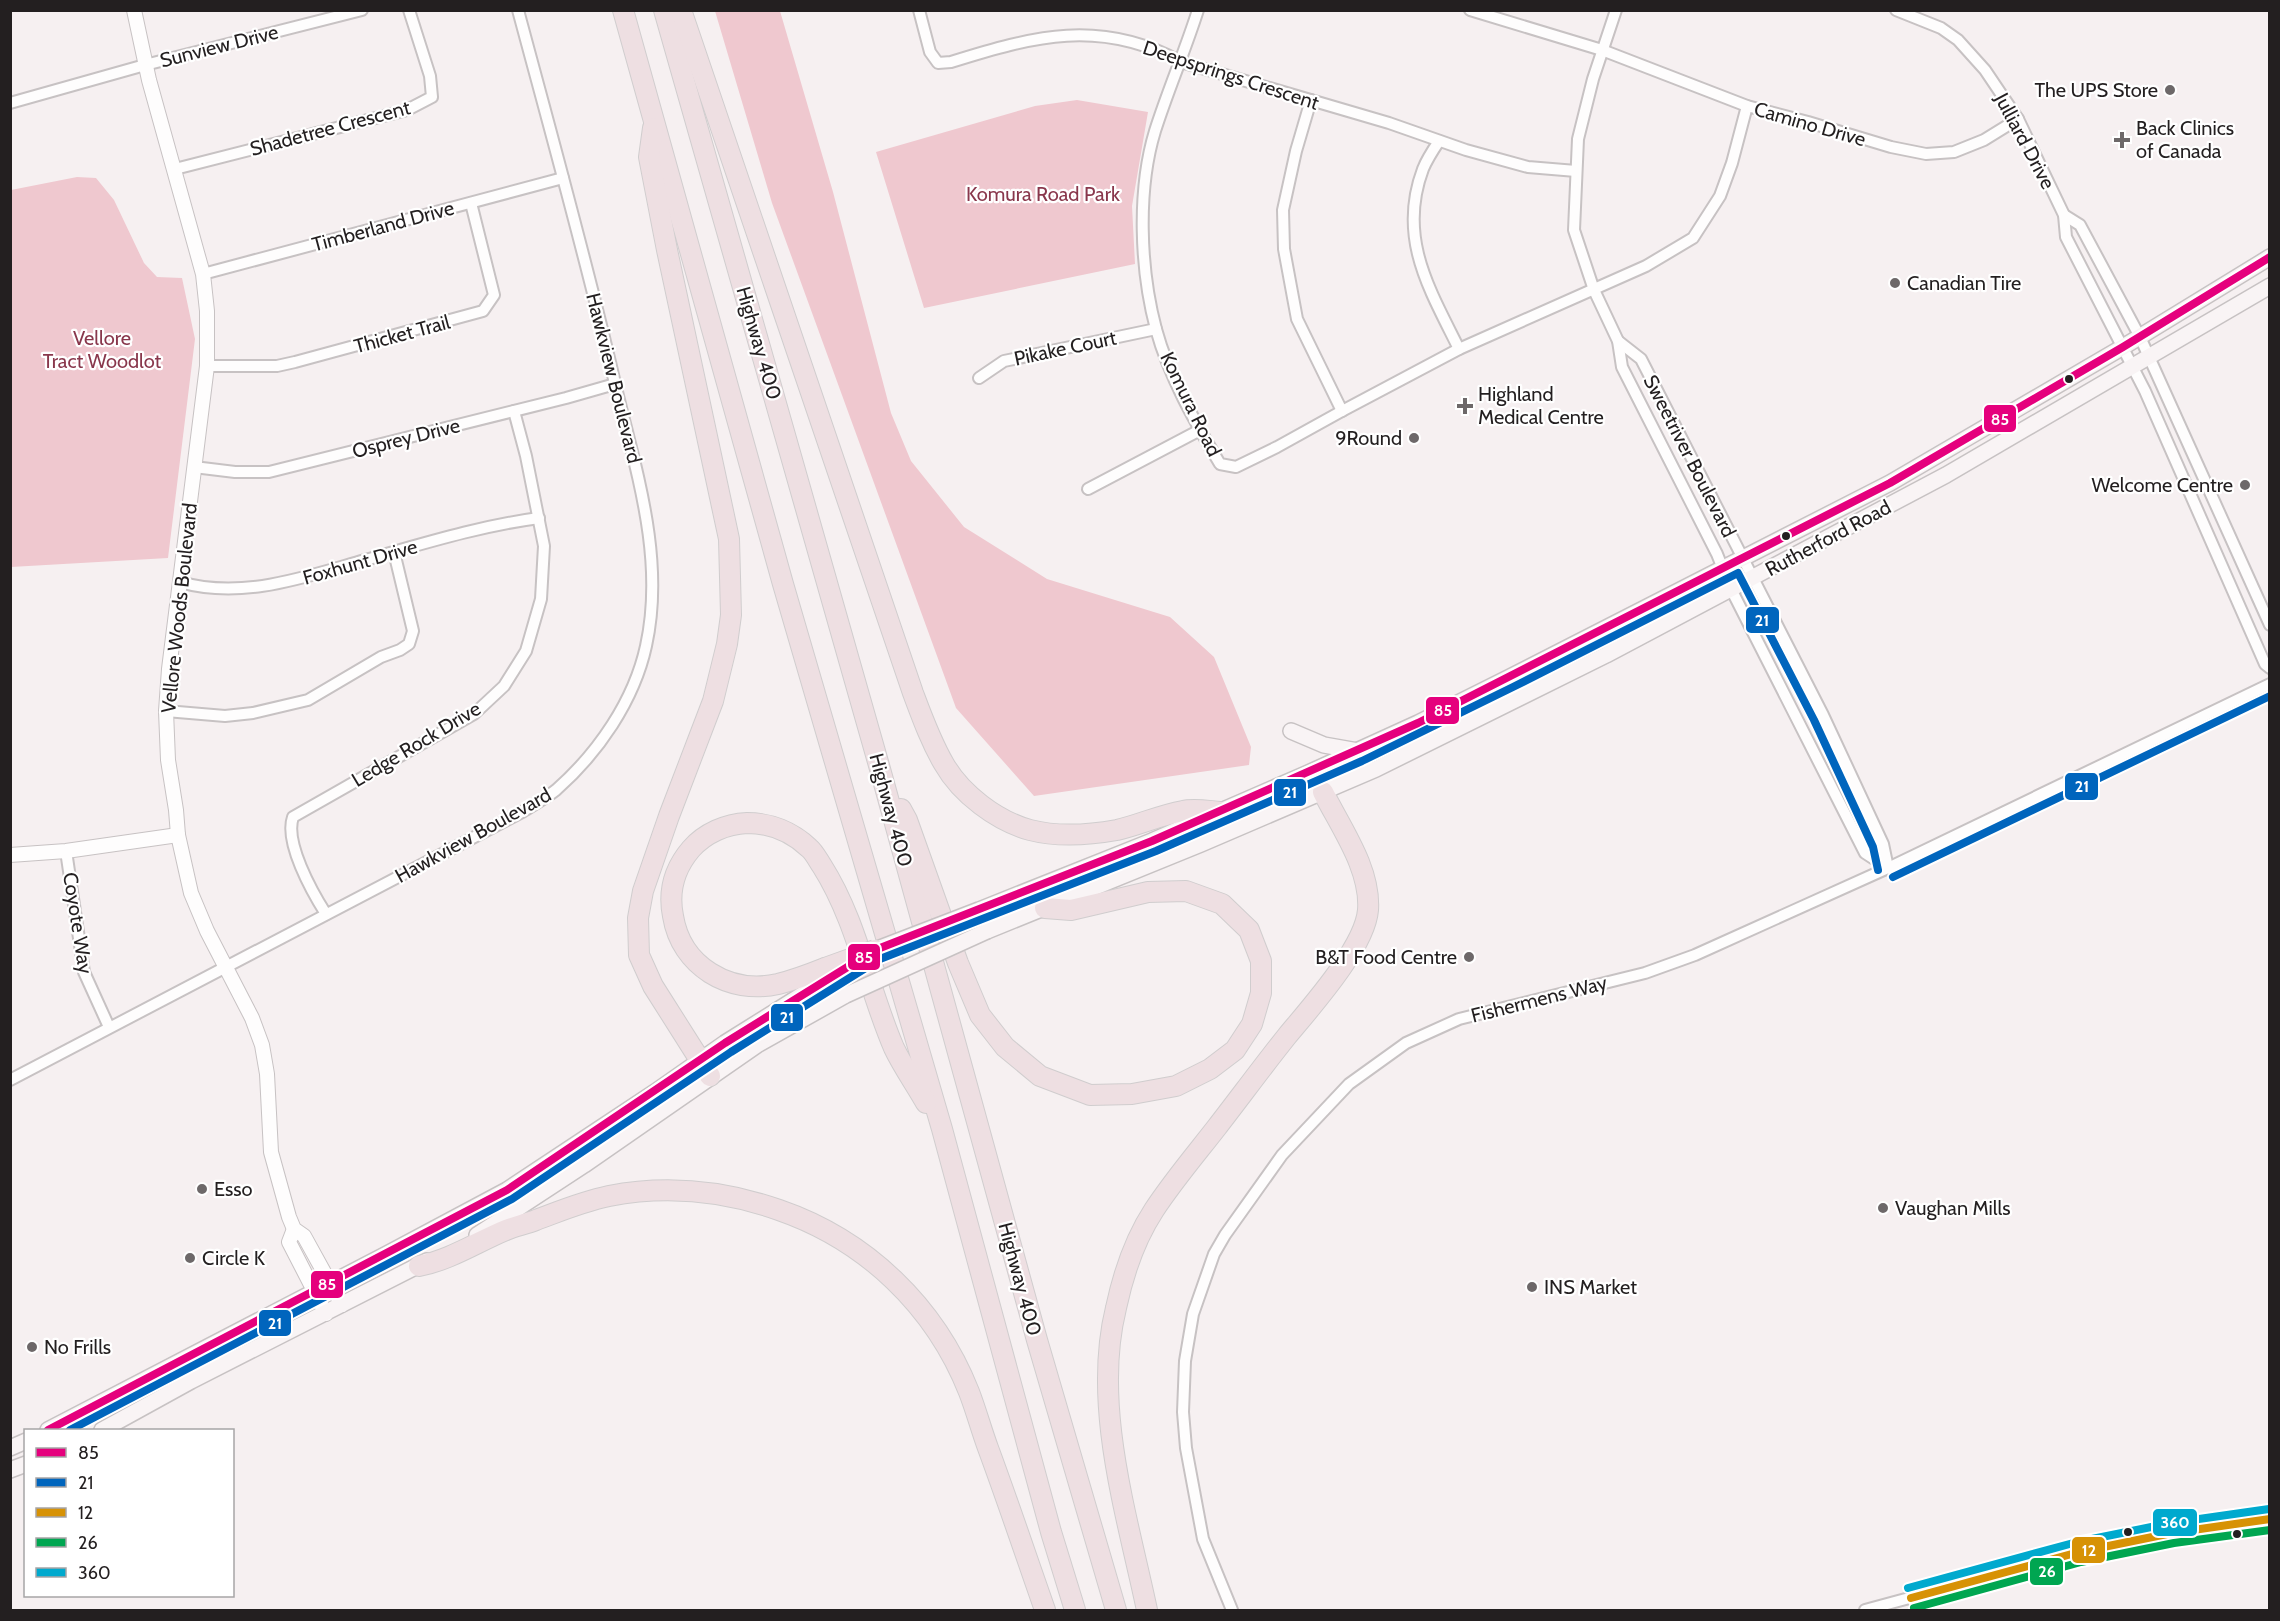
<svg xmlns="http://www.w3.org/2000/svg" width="2280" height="1621" viewBox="0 0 2280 1621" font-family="Cabin,sans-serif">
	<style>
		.green { fill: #efc8cf }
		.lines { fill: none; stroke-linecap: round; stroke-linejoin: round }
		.minor-casing { stroke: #c7c2c3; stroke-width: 14 }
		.tertiary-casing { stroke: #c7c2c3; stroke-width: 16 }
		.secondary-casing { stroke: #c7c2c3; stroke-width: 18 }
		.motorway-casing { stroke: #d0cdce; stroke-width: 22 }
		.minor { stroke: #fefdfd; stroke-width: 10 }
		.tertiary { stroke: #fefdfd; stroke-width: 14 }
		.secondary { stroke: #f9f4f5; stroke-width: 15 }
		.motorway { stroke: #eedfe2; stroke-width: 20 }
		.secondary-bridge-casing { stroke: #c7c2c3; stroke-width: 18; stroke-linecap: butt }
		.motorway-bridge-casing { stroke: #d0cdce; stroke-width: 22; stroke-linecap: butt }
		.secondary-bridge { stroke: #f9f4f5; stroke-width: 15 }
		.motorway-bridge { stroke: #eedfe2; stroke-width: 20 }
		.bus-1-casing { stroke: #fff; stroke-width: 12 }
		.bus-2-casing { stroke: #fff; stroke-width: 12 }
		.bus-3-casing { stroke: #fff; stroke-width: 12 }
		.bus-4-casing { stroke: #fff; stroke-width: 12 }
		.bus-5-casing { stroke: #fff; stroke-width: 12 }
		.bus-1 { stroke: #e5007d; stroke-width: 8 }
		.bus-2 { stroke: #0065bd; stroke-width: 8 }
		.bus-3 { stroke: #d79205; stroke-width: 8 }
		.bus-4 { stroke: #00a651; stroke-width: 8 }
		.bus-5 { stroke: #00a9ce; stroke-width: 8 }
		.poi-dot { fill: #6d6869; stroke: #fff; stroke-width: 2 }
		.bus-dot { fill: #231f20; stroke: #fff; stroke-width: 2 }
		.labels { text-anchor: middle; stroke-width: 4.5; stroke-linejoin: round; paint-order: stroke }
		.street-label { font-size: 20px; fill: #231f20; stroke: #fff }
		.poi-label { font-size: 20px; fill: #231f20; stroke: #fff; text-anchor: start }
		.park-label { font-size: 20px; fill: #89374c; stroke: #fff }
		.line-badge { stroke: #fff; stroke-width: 2 }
		.badge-label { font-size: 16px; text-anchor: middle; font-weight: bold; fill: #fff }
	</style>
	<rect width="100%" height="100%" fill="#f6f0f1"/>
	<g class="green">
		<path d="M 715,11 L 780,11 L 833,192 L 891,413 L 911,461 L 964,527 L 1047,579 L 1170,617 L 1214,657 L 1251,747 L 1249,765 L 1034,796 L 956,708 L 772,203 Z"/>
		<path d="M 1077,100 L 1148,112 L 1132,206 L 1135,264 L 924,308 L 876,152 L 1035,106 Z"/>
		<path d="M 77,177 L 96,178 L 114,200 L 144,263 L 157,277 L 182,278 L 195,339 L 168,558 L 11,567 L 11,190 Z"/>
	</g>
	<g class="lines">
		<defs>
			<g id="minor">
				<path d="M 919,10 L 930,52 L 938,63 L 951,62 C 1034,36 1100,18 1181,62 L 1389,123 L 1466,150 L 1528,167 L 1576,171"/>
				<path d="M 1198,10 C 1185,51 1168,90 1155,131 C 1137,190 1140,269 1156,329 C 1169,377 1195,422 1220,464 L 1236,467 L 1277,447 L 1342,411 L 1459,349 L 1646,266 L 1693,238 L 1720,196 L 1732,163 L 1747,106"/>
				<path d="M 1470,10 L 1602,50 L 1747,106 L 1808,122 L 1891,147 L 1926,154 L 1954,152 L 1984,140 L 2018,119"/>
				<path d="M 1616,10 L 1593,79 L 1578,139 L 1574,230 L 1594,290 L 1618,341 L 1622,367 L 1717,554 L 1731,589 L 1865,853 L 1888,868"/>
				<path d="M 1896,10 L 1941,28 L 1958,40 L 1985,70 L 2018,119 L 2064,215 L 2066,237 L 2145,391 L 2265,664 L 2270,668"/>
				<path d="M 1311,100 L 1296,151 L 1283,210 L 1284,249 L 1297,319 L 1342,411"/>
				<path d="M 10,103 L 145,65 L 362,10"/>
				<path d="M 1439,141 C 1433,150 1427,159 1423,169 C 1397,238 1430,290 1459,349"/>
				<path d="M 175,169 L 407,110 L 432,97 L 430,76 L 409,10"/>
				<path d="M 2064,215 L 2080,225 L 2140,337 L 2270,625"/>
				<path d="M 203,274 L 563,178"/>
				<path d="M 1618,341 L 1641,359 L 1823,715 L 1883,844 L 1888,868"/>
				<path d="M 207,366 L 277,366 L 295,362 L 483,311 L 494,295 L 471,203"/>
				<path d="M 979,378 L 1004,361 L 1156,329"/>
				<path d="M 194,467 L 235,472 L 269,472 L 566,398 L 615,384"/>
				<path d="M 1088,489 L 1200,430"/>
				<path d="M 180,582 C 242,600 305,577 365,560 C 422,544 479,526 539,518"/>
				<path d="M 166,711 L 225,716 L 253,713 L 308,700 L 381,657 L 400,650 L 409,644 L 413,631 L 394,552"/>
				<path d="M 66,851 L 84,972 L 109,1027"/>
				<path d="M 326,914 C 312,892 284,842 293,817 L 474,714 L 504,686 L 526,651 L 541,599 L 544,546 L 526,456 L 514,411"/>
				<path d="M 10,1080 L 522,812 C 533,805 546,798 556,790 C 598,753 634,701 646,646 C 666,556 634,465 614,379 C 585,255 551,133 518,10"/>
				<path d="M 1911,1598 L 1920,1610"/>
				<path d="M 1232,1610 L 1203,1539 L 1186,1448 L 1183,1412 L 1185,1361 L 1193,1314 L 1214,1254 L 1225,1235 L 1282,1155 L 1349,1084 L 1406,1043 L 1459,1019 L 1645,973 L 1695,955 L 1888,868 L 2270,684"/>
				<path d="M 1865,1610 L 2079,1552 L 2172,1533 L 2270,1519"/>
			</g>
			<g id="tertiary">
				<path d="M 134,10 L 149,80 L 203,274 L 207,311 L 207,366 L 169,669 L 166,711 L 168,760 L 176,810 L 178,835 L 191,893 L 207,931 L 252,1018 L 262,1045 L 267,1074 L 271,1152 L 289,1217 L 294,1229 L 304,1236 L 342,1305"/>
				<path d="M 10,855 L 66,851 L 178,835"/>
				<path d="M 294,1229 L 289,1242 L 326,1314"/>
			</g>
			<g id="secondary">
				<path d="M 1291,731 L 1324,745 L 1358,751"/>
				<path d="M 979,910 L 1152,841 L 1306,774 L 1418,723 L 1508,678 L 1890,483 L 2123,347 L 2270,257"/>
				<path d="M 987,931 L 1201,844 L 1376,769 L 1606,655 L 1946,475 L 2270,286"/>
				<path d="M 477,1235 L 584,1165 L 757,1045 L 846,995"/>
				<path d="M 48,1430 L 387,1254 L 507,1190 L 655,1092 L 725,1043 L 832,976"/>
				<path d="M 102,1430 L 191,1381 L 427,1261"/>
				<path d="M 10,1448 L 26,1441"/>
				<path d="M 10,1470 L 26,1464"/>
			</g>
			<g id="motorway">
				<path d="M 623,10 L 783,584 L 942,1129 L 1051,1532 L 1075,1610"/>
				<path d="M 664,10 L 880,769 L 1037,1340 L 1116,1610"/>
				<path d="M 681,10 L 913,693 C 922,717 931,742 944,764 C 961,794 997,821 1030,830 C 1057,837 1089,835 1117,830 C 1139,825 1160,815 1183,811 C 1194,808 1208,811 1220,812"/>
				<path d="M 653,128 L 649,157 L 667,250 L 729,539 L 731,615 L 727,644 L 713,701 L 669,816 L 643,891 L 638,918 L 639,955 L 653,986 L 710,1076"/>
				<path d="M 901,809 L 907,820 L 958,963 L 980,1015 L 1005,1047 L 1040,1076 L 1090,1095 L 1132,1094 L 1176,1086 L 1210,1069 L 1235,1050 L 1252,1024 L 1261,993 L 1261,961 L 1249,930 L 1222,904 L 1186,891 L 1148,892 L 1071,910 L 1045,908"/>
				<path d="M 825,968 C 810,974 794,980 778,984 C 729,995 681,966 673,916 C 668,891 674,869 691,849 C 705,833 726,824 747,823 C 770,823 792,832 809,848 C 814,852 818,860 822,866 C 857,921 868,988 894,1048 C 903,1067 916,1085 926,1103"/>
				<path d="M 419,1266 C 450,1260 477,1242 506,1230 C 516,1226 526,1224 536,1220 C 563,1210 581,1202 609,1196 C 666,1185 725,1191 779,1210 C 866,1240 935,1306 969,1392 C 976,1410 981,1429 988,1448 C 1008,1502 1026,1556 1045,1610"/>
				<path d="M 1147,1610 C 1127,1515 1092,1405 1116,1308 C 1123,1275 1135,1239 1154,1210 C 1173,1181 1196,1154 1217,1127 C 1241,1096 1263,1066 1287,1036 C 1311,1007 1365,947 1368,910 C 1371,869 1341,828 1323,792"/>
			</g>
		</defs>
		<use href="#minor" class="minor-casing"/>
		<use href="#tertiary" class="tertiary-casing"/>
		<use href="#secondary" class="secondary-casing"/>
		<use href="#motorway" class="motorway-casing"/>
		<use href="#minor" class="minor"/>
		<use href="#tertiary" class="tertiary"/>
		<use href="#secondary" class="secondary"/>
		<use href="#motorway" class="motorway"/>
		<defs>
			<g id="secondary-bridge">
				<path d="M 832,976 L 875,950 L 979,910"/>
				<path d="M 846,995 L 987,931"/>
			</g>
			<path id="motorway-bridge" d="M 825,968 L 875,950"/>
		</defs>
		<use href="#secondary-bridge" class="secondary-bridge-casing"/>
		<use href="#motorway-bridge" class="motorway-bridge-casing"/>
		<use href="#secondary-bridge" class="secondary-bridge"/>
		<use href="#motorway-bridge" class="motorway-bridge"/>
		<defs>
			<path id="bus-1" d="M 48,1430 L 507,1190 L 725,1043 L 875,950 L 1152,841 L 1418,723 L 1890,483 L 2123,347 L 2270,257"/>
			<g id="bus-2">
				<path d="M 1893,877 L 2270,696"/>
				<path d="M 70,1430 L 512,1199 L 731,1052 L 880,959 L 1156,851 L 1362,761 L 1513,687 L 1738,573 L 1814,720 L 1873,847 L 1878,870"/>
			</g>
			<path id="bus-3" d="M 1911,1598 L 2079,1552 L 2172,1533 L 2270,1519"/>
			<path id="bus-4" d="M 1914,1608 L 2081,1562 L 2174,1543 L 2270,1530"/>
			<path id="bus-5" d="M 1908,1588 L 2077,1542 L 2171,1523 L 2269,1509"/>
		</defs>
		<use href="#bus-1" class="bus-1-casing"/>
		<use href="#bus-2" class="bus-2-casing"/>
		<use href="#bus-3" class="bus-3-casing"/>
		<use href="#bus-4" class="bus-4-casing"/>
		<use href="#bus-5" class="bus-5-casing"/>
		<use href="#bus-1" class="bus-1"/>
		<use href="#bus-2" class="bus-2"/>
		<use href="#bus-3" class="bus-3"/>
		<use href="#bus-4" class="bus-4"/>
		<use href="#bus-5" class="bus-5"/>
	</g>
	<g class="poi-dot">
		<circle cx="2170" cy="90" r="6"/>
		<path d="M2119 131h6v6h6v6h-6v6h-6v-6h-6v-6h6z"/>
		<circle cx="1895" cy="283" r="6"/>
		<path d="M1462 397h6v6h6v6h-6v6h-6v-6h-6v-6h6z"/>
		<circle cx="1414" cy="438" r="6"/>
		<circle cx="2245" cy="485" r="6"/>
		<circle cx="1469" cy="957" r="6"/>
		<circle cx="202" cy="1189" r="6"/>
		<circle cx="1883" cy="1208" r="6"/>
		<circle cx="190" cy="1258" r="6"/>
		<circle cx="1532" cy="1287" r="6"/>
		<circle cx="32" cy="1347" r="6"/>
	</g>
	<g class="bus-dot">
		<circle cx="2069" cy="379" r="5"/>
		<circle cx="1786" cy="536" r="5"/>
		<circle cx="2128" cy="1532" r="5"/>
		<circle cx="2237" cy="1534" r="5"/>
	</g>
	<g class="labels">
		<g class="street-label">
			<text transform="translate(219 46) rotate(-14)" y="7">Sunview Drive</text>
			<text transform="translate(1231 75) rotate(18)" y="7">Deepsprings Crescent</text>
			<text transform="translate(1810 124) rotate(16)" y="7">Camino Drive</text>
			<text transform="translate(330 128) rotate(-15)" y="7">Shadetree Crescent</text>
			<text transform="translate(2025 141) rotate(62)" y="7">Julliard Drive</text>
			<text transform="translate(383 226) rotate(-15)" y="7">Timberland Drive</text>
			<text transform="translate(402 334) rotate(-15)" y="7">Thicket Trail</text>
			<text transform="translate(759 343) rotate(74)" y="7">Highway 400</text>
			<text transform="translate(1065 348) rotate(-12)" y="7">Pikake Court</text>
			<text transform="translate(614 378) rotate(76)" y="7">Hawkview Boulevard</text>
			<text transform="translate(1191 404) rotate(64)" y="7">Komura Road</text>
			<text transform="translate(406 438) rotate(-14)" y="7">Osprey Drive</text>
			<text transform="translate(1690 456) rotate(63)" y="7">Sweetriver Boulevard</text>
			<text transform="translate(1828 538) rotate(-28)" y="7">Rutherford Road</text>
			<text transform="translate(360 562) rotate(-16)" y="7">Foxhunt Drive</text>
			<text transform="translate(179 608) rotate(-84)" y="7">Vellore Woods Boulevard</text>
			<text transform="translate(416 744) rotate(-31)" y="7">Ledge Rock Drive</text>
			<text transform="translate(891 810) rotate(75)" y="7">Highway 400</text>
			<text transform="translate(473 835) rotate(-29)" y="7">Hawkview Boulevard</text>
			<text transform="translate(78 923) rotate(81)" y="7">Coyote Way</text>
			<text transform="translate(1539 999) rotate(-14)" y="7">Fishermens Way</text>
			<text transform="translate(1020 1279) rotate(75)" y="7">Highway 400</text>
		</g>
		<g class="poi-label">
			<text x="2158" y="97" text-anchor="end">The UPS Store</text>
			<text x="2136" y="135">Back Clinics<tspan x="2136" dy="23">of Canada</tspan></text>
			<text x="1907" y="290">Canadian Tire</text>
			<text x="1478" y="401">Highland<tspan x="1478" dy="23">Medical Centre</tspan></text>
			<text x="1402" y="445" text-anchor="end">9Round</text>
			<text x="2233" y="492" text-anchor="end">Welcome Centre</text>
			<text x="1457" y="964" text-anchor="end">B&amp;T Food Centre</text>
			<text x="214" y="1196">Esso</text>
			<text x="1895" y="1215">Vaughan Mills</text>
			<text x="202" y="1265">Circle K</text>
			<text x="1544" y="1294">INS Market</text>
			<text x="44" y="1354">No Frills</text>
		</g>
		<g class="park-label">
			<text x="1043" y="201">Komura Road Park</text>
			<text x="102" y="345">Vellore<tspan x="102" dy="23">Tract Woodlot</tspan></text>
		</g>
	</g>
	<g class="line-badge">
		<rect x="1983" y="404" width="34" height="29" rx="6" fill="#e5007d"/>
		<rect x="1745" y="606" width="35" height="28" rx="6" fill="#0065bd"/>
		<rect x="1425" y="696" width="35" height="29" rx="6" fill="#e5007d"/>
		<rect x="2064" y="772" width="35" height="29" rx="6" fill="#0065bd"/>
		<rect x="1273" y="778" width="34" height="29" rx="6" fill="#0065bd"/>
		<rect x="847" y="943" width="34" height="28" rx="6" fill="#e5007d"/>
		<rect x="770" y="1003" width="34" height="29" rx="6" fill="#0065bd"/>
		<rect x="310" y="1270" width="34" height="29" rx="6" fill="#e5007d"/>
		<rect x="258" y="1309" width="34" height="28" rx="6" fill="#0065bd"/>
		<rect x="2152" y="1508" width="46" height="29" rx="6" fill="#00a9ce"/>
		<rect x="2071" y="1536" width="35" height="28" rx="6" fill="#d79205"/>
		<rect x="2029" y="1557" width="35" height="29" rx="6" fill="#00a651"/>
	</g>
	<g class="badge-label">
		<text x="2000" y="425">85</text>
		<text x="1762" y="626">21</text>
		<text x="1443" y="716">85</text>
		<text x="2082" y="792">21</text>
		<text x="1290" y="798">21</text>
		<text x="864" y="963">85</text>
		<text x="787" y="1023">21</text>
		<text x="327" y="1290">85</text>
		<text x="275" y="1329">21</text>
		<text x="2175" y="1528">360</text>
		<text x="2089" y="1556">12</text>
		<text x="2047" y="1577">26</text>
	</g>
	<rect width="2280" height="1621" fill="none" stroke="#231f20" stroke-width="24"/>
	<rect x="24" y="1429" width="210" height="168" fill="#ffffff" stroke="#a7a5a6" stroke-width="1.5"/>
	<rect x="36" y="1448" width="30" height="9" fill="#e5007d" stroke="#a7a5a6" stroke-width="1.5"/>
	<text x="78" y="1459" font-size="18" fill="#231f20">85</text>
	<rect x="36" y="1478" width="30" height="9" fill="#0065bd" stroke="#a7a5a6" stroke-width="1.5"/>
	<text x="78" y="1489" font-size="18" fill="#231f20">21</text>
	<rect x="36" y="1508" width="30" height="9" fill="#d79205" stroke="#a7a5a6" stroke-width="1.5"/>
	<text x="78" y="1519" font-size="18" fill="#231f20">12</text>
	<rect x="36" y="1538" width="30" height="9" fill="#00a651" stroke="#a7a5a6" stroke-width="1.5"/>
	<text x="78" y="1549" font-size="18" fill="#231f20">26</text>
	<rect x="36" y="1568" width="30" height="9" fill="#00a9ce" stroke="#a7a5a6" stroke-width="1.5"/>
	<text x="78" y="1579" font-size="18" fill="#231f20">360</text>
</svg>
